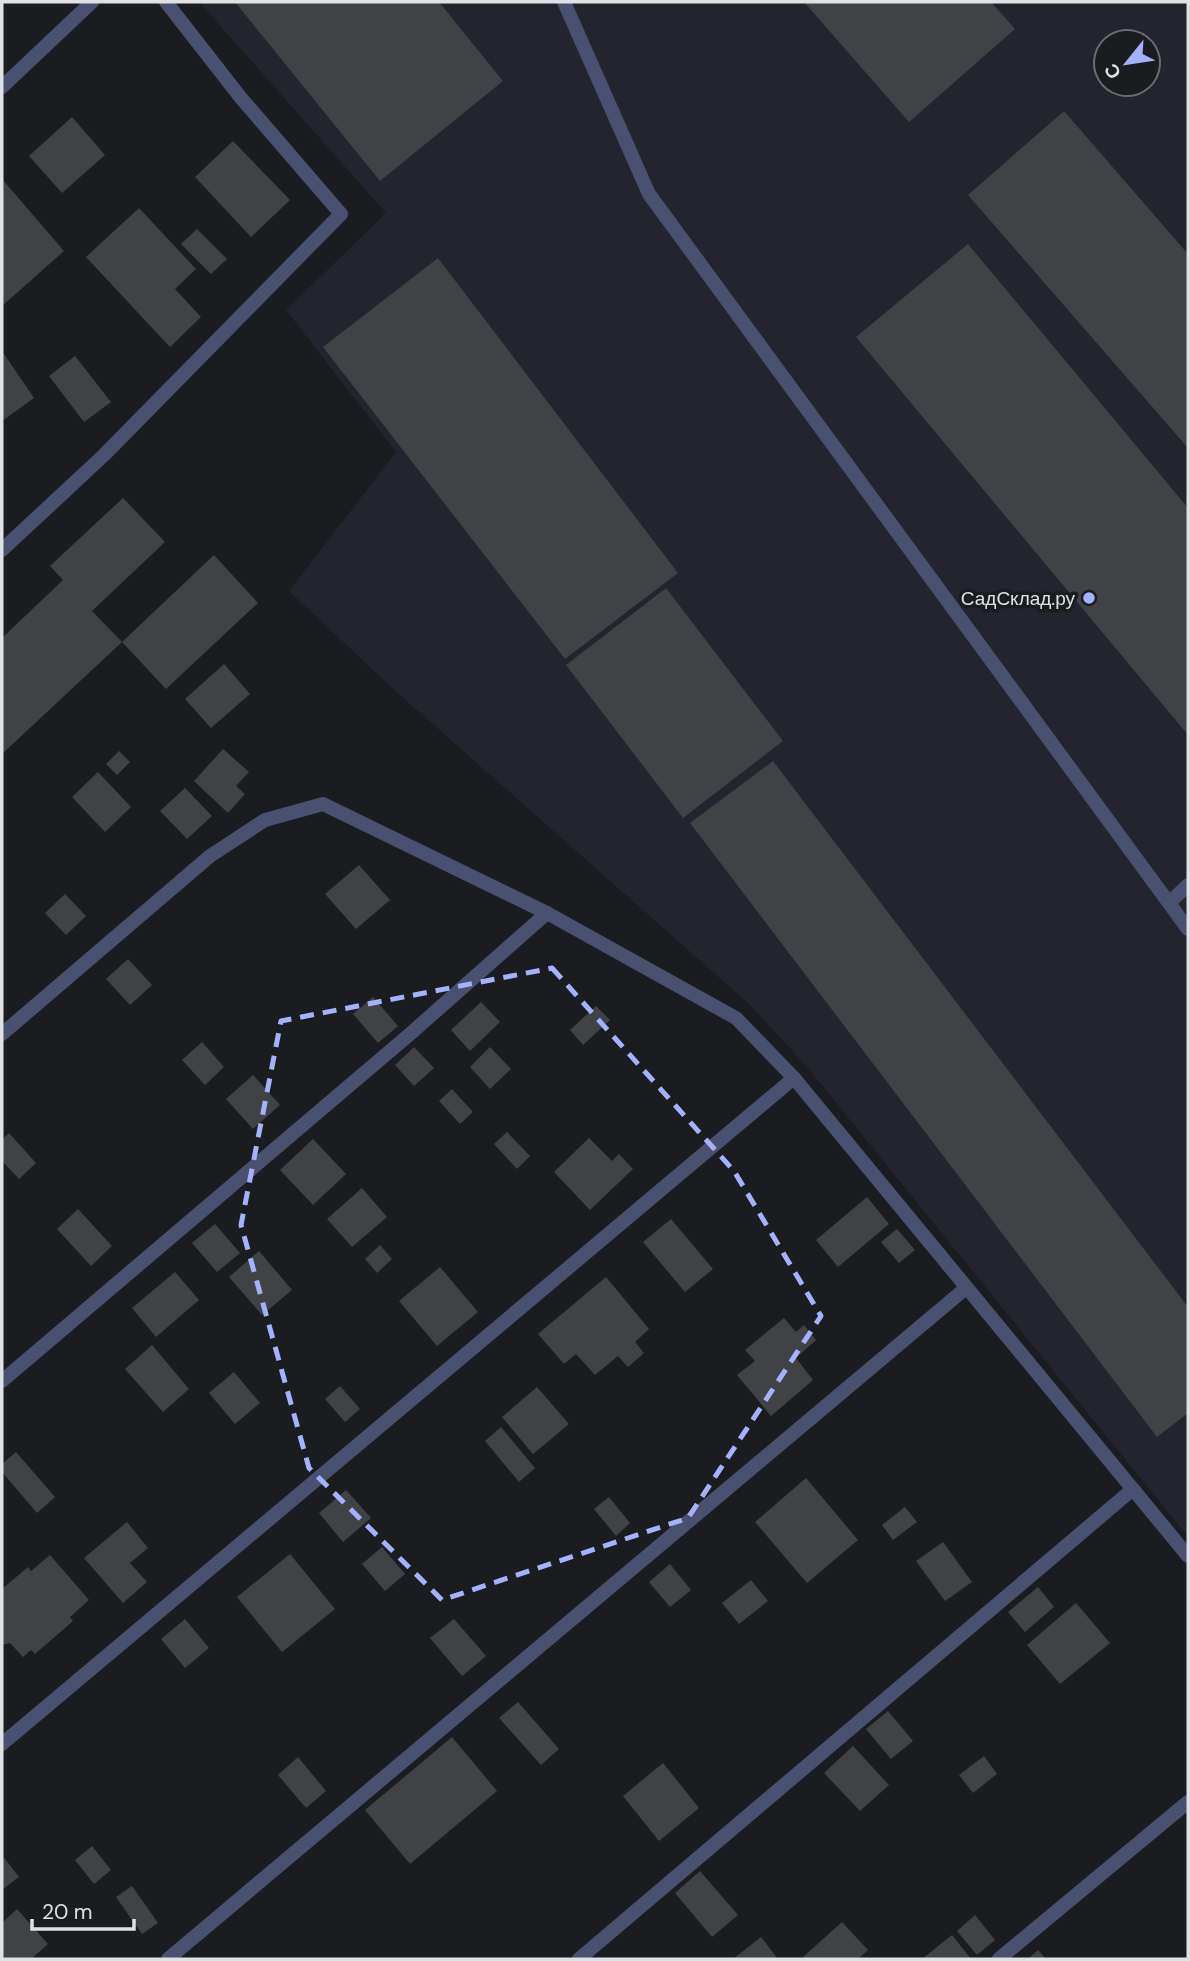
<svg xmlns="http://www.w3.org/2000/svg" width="1190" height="1961" viewBox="0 0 1190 1961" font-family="'DM Sans',sans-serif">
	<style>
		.built { fill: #23242d; fill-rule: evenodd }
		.building { fill: #414246 }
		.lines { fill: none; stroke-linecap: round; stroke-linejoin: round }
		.service { stroke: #4a506f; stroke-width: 14 }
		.marked { fill: none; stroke: #a4b2fc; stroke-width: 5; stroke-dasharray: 14 9; stroke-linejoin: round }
		.poi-dot { fill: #a4b2fc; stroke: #1b1c1f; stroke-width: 2.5 }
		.labels { text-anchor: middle; stroke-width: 7; stroke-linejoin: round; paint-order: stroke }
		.poi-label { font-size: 19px; fill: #e0e1e3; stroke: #1b1c1f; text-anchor: end }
	</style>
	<rect width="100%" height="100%" fill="#1b1c1f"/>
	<path class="built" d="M 199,2 L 1188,2 L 1188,1537 L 808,1068 L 749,1004 L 392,688 L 289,591 L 396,452 L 286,310 L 386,213 ZM 1106,42 L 1148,42 L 1148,84 L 1106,84 Z"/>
	<g class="building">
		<path d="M 235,2 L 439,2 L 503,81 L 380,181 Z"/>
		<path d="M 804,2 L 991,2 L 1015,29 L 909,122 Z"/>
		<path d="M 1064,111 L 1188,254 L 1188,448 L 968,195 Z"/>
		<path d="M 72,117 L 105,155 L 62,193 L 29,156 Z"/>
		<path d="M 233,141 L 290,200 L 251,237 L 195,177 Z"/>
		<path d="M 2,179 L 64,251 L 2,306 Z"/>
		<path d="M 139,208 L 196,269 L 175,289 L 201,317 L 170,347 L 86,257 Z"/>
		<path d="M 197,229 L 227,259 L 211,274 L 181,244 Z"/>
		<path d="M 968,244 L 1188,508 L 1188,735 L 856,337 Z"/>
		<path d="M 438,258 L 678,573 L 565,659 L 323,347 Z"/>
		<path d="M 2,351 L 34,398 L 2,421 Z"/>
		<path d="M 75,356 L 111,402 L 84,422 L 49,376 Z"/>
		<path d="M 123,498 L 165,542 L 92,611 L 122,642 L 2,754 L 2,638 L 63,580 L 50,566 Z"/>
		<path d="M 214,555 L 258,603 L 166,689 L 122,642 Z"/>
		<path d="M 666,588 L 783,741 L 683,818 L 566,665 Z"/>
		<path d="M 224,664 L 250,694 L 211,728 L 185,699 Z"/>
		<path d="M 223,749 L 249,772 L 236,786 L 245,794 L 228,813 L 194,781 Z"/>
		<path d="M 119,751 L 130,762 L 117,775 L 106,764 Z"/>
		<path d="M 773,761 L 1188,1307 L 1188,1413 L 1157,1437 L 690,823 Z"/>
		<path d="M 98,772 L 131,807 L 105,832 L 72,797 Z"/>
		<path d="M 185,788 L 212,816 L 187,839 L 160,811 Z"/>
		<path d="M 359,865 L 390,900 L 356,929 L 325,894 Z"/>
		<path d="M 65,894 L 86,916 L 66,935 L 45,913 Z"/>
		<path d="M 128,959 L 152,985 L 130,1005 L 106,979 Z"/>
		<path d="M 373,997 L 398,1026 L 378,1043 L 353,1014 Z"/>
		<path d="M 481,1002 L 500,1022 L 470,1051 L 451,1030 Z"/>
		<path d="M 596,1006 L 610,1020 L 583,1045 L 570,1030 Z"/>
		<path d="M 202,1042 L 224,1067 L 205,1085 L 182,1060 Z"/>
		<path d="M 414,1047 L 434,1068 L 414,1086 L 395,1065 Z"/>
		<path d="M 490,1047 L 511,1069 L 490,1089 L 470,1067 Z"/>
		<path d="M 253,1075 L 280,1105 L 253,1129 L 226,1099 Z"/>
		<path d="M 452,1089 L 473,1112 L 460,1124 L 439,1101 Z"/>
		<path d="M 507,1132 L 530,1156 L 517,1169 L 494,1144 Z"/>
		<path d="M 9,1133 L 36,1163 L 19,1179 L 2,1161 L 2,1140 Z"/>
		<path d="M 589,1138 L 612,1161 L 619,1154 L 633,1169 L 590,1210 L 554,1172 Z"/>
		<path d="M 313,1139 L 346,1174 L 313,1205 L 280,1170 Z"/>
		<path d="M 362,1188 L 387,1217 L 352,1247 L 327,1219 Z"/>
		<path d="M 867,1197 L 889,1224 L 838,1267 L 816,1240 Z"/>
		<path d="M 78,1209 L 112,1246 L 91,1266 L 57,1229 Z"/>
		<path d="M 671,1219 L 713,1269 L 685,1292 L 643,1242 Z"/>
		<path d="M 215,1224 L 240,1253 L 217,1272 L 192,1243 Z"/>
		<path d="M 897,1229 L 915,1250 L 899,1263 L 881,1242 Z"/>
		<path d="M 380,1245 L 392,1259 L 377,1273 L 365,1259 Z"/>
		<path d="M 259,1251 L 292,1290 L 262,1315 L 229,1277 Z"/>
		<path d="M 440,1267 L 478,1312 L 437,1346 L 399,1301 Z"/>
		<path d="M 175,1272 L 199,1300 L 156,1337 L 132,1308 Z"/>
		<path d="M 606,1277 L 649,1329 L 635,1342 L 644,1353 L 628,1367 L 618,1356 L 595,1375 L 576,1354 L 564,1364 L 538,1334 Z"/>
		<path d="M 784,1318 L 796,1332 L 804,1325 L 816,1340 L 796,1358 L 813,1380 L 771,1416 L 737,1375 L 755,1361 L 745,1350 Z"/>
		<path d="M 152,1345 L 189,1389 L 163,1412 L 125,1369 Z"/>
		<path d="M 234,1372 L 260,1403 L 235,1424 L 209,1393 Z"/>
		<path d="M 340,1386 L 360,1409 L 345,1422 L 325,1399 Z"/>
		<path d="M 537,1387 L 569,1424 L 533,1454 L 502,1417 Z"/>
		<path d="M 501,1427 L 535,1468 L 519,1482 L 485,1441 Z"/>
		<path d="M 16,1452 L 55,1497 L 37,1513 L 2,1472 L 2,1464 Z"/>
		<path d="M 806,1478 L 858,1540 L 807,1583 L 755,1522 Z"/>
		<path d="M 346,1490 L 371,1518 L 343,1542 L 319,1513 Z"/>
		<path d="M 609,1497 L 630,1523 L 616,1536 L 594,1509 Z"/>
		<path d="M 905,1507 L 917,1522 L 893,1540 L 882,1525 Z"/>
		<path d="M 127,1522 L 148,1548 L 130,1563 L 147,1582 L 123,1603 L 84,1558 Z"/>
		<path d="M 943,1542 L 972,1582 L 945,1601 L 916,1561 Z"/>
		<path d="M 382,1547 L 405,1574 L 385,1591 L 362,1564 Z"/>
		<path d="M 290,1554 L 335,1609 L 282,1652 L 237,1597 Z"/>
		<path d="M 50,1555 L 89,1600 L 70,1617 L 73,1621 L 35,1654 L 31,1650 L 23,1657 L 10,1643 L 2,1645 L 2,1589 L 28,1567 L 31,1571 Z"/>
		<path d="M 670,1564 L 691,1590 L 670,1607 L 649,1582 Z"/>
		<path d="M 751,1580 L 768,1601 L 739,1624 L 722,1603 Z"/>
		<path d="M 1038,1587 L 1054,1607 L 1025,1632 L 1008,1612 Z"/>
		<path d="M 1076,1603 L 1110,1643 L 1060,1684 L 1027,1645 Z"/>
		<path d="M 185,1619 L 209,1648 L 185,1668 L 161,1639 Z"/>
		<path d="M 454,1619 L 486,1656 L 462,1676 L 430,1638 Z"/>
		<path d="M 518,1702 L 559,1749 L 541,1765 L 499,1718 Z"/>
		<path d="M 888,1711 L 913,1741 L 891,1759 L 866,1729 Z"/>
		<path d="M 452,1737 L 497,1791 L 410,1864 L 365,1810 Z"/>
		<path d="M 853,1746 L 889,1785 L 860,1811 L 824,1773 Z"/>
		<path d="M 984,1756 L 997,1774 L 973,1793 L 959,1775 Z"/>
		<path d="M 298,1757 L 326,1791 L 306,1808 L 278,1775 Z"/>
		<path d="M 663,1763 L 699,1808 L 659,1841 L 623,1796 Z"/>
		<path d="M 92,1846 L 111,1870 L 94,1884 L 75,1860 Z"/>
		<path d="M 2,1855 L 19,1877 L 2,1890 Z"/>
		<path d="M 700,1871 L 738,1915 L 712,1937 L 675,1893 Z"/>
		<path d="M 132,1886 L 158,1923 L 142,1934 L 116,1897 Z"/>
		<path d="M 17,1909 L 48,1944 L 31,1959 L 2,1959 L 2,1923 Z"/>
		<path d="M 975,1915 L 995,1940 L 977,1955 L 957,1931 Z"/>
		<path d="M 842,1922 L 868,1950 L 858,1959 L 805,1959 L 803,1957 Z"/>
		<path d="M 952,1935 L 971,1959 L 922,1959 Z"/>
		<path d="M 761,1937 L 778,1959 L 733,1959 Z"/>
		<path d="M 1038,1950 L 1046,1959 L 1028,1959 Z"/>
	</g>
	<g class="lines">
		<g class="service">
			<path d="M 564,2 L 649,194 L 1188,929"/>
			<path d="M 2,87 L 92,2"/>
			<path d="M 2,550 L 104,455 L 341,214 L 241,98 L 166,2"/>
			<path d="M 1169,903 L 1188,885"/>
			<path d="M 2,1034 L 210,856 L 265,820 L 323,804 L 547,913 L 736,1018 L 794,1078 L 1188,1556"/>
			<path d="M 2,1381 L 410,1034 L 547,913"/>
			<path d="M 2,1744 L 794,1078"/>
			<path d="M 168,1959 L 966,1288"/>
			<path d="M 579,1959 L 1133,1489"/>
			<path d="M 999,1959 L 1188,1802"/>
		</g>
	</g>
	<path class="marked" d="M 552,968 L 734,1171 L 821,1316 L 688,1518 L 442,1600 L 309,1468 L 241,1225 L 281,1021 Z"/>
	<circle class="poi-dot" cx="1089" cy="598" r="7"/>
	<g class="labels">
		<g class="poi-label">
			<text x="1075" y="605">СадСклад.ру</text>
		</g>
	</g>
	<rect width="1190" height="1961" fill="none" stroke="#e0e1e3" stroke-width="7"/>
	<g transform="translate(1127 63) rotate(240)"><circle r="33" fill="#1b1c1f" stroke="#6a6b6d" stroke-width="2"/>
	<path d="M0-5L12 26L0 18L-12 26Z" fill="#a4b2fc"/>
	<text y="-10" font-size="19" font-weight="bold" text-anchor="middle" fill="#e0e1e3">С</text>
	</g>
	<path d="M32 1919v10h102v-10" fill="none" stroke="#e0e1e3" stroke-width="3.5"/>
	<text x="42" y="1919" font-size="21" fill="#e0e1e3" stroke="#1b1c1f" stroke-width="5" paint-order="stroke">20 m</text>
</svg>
